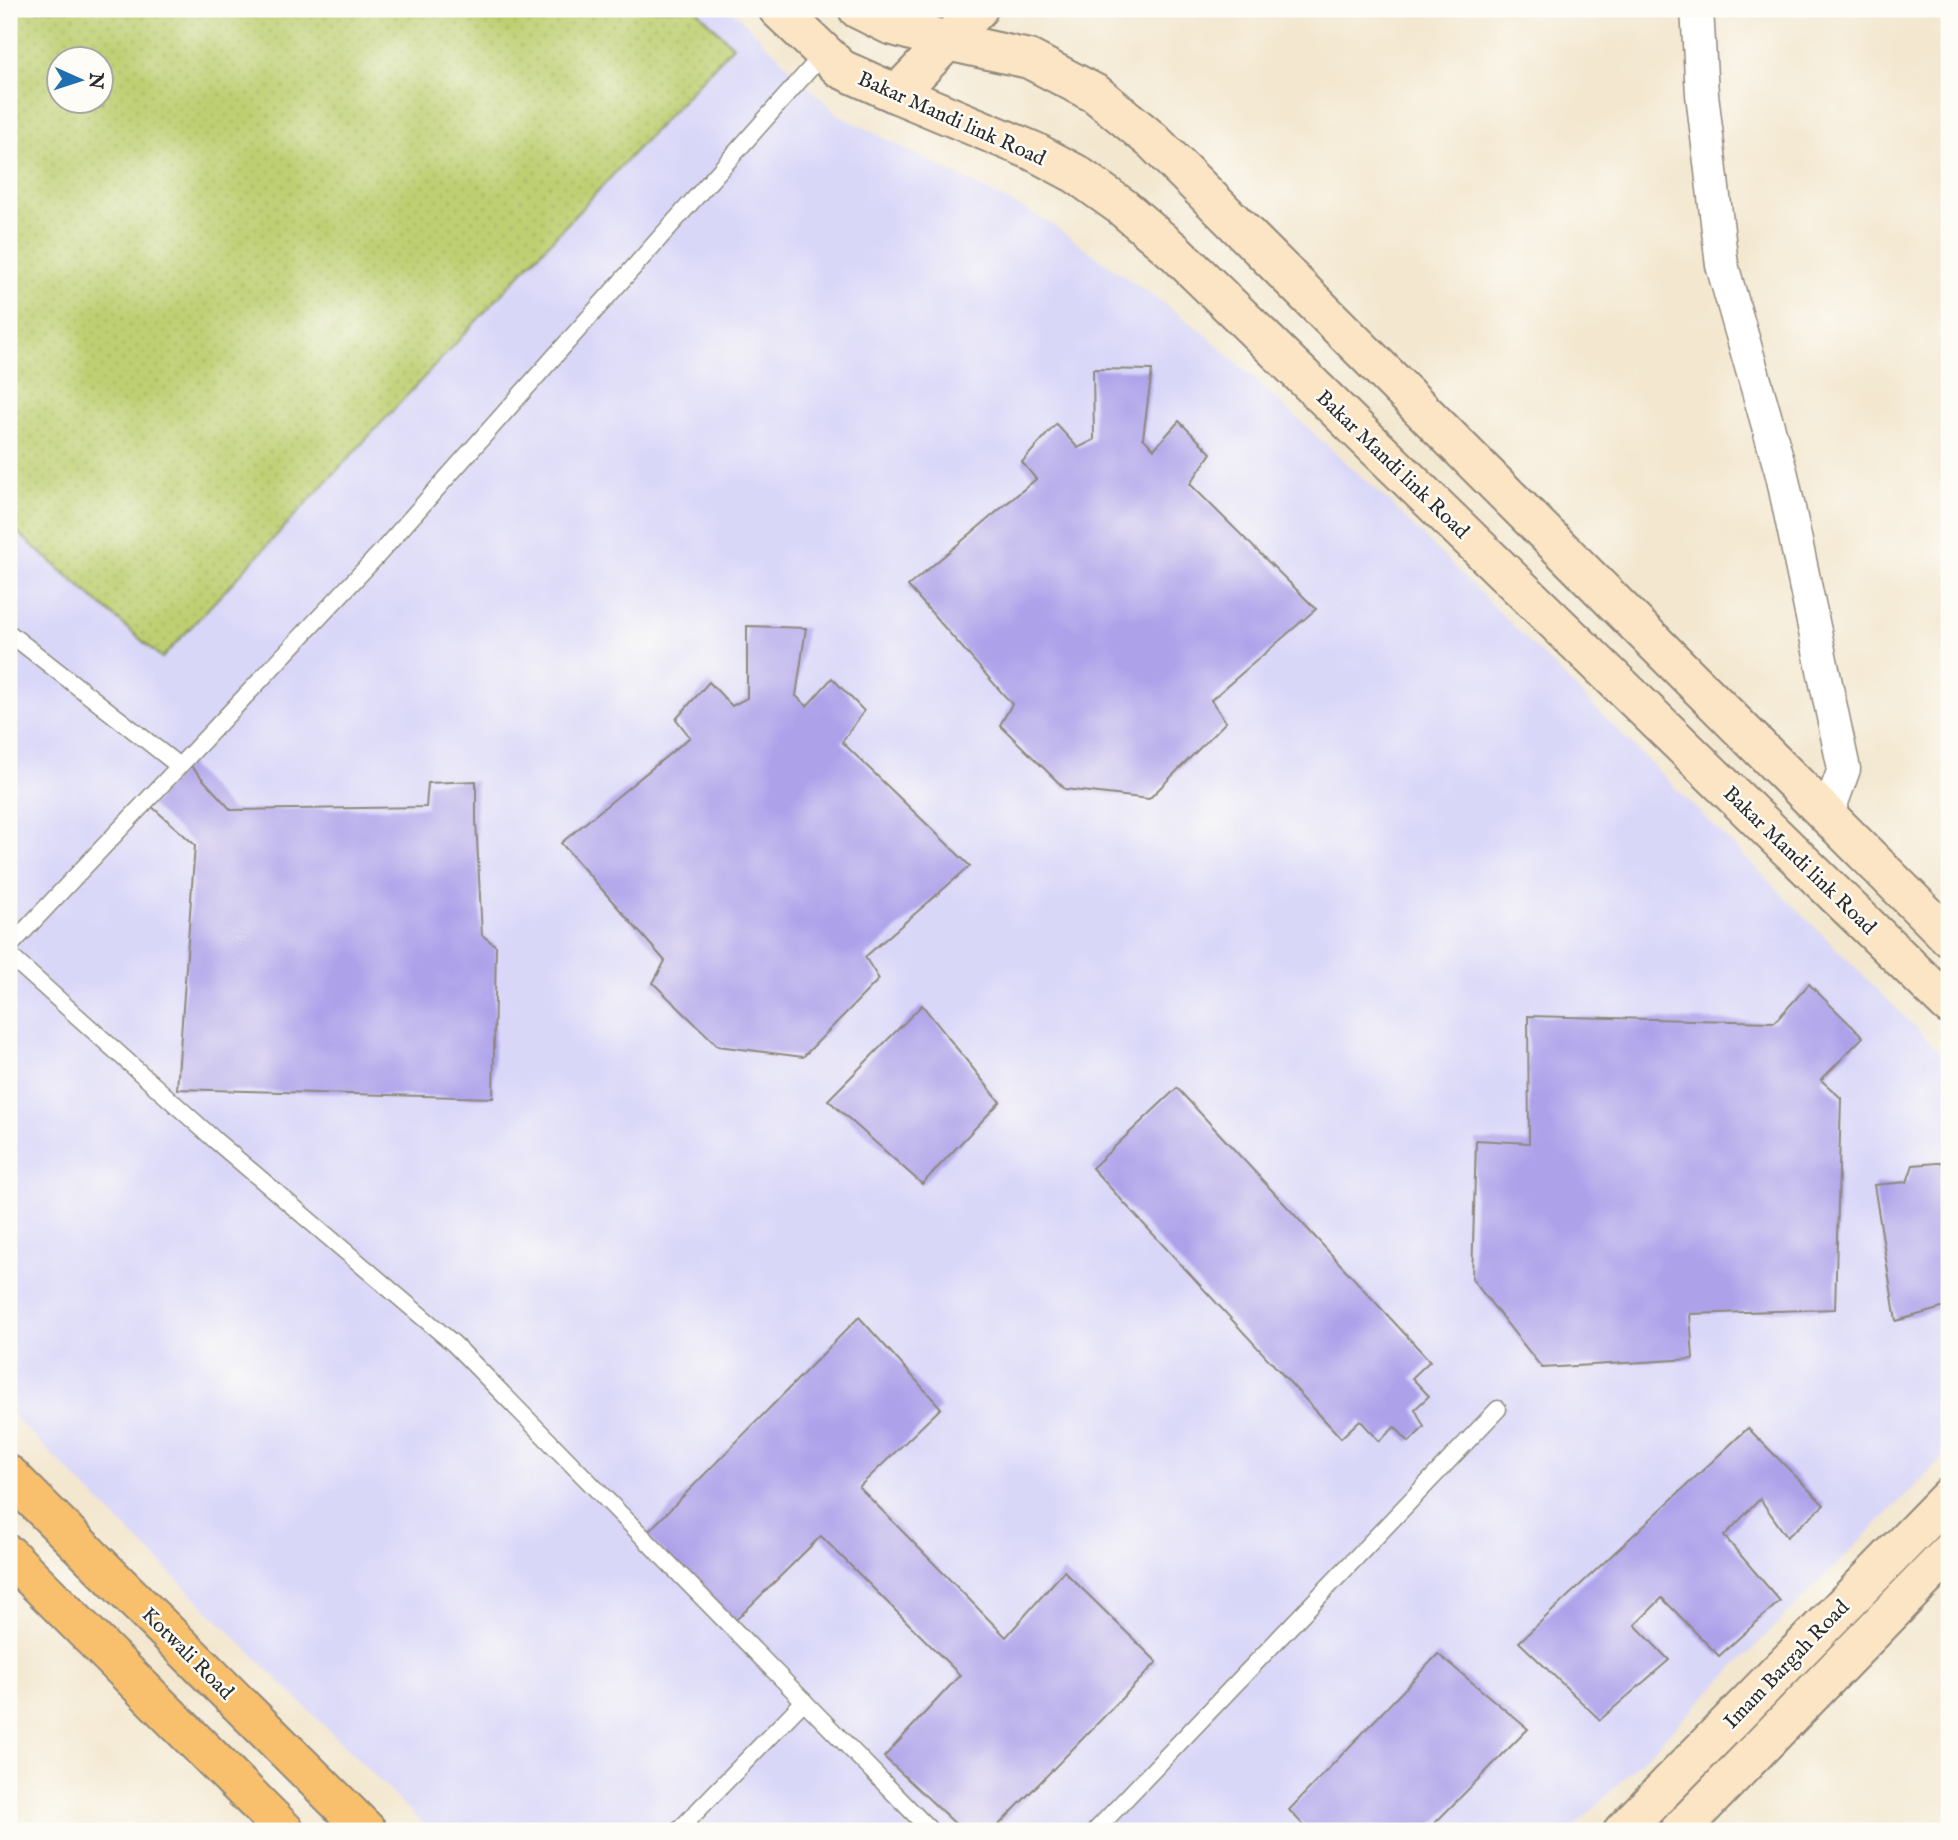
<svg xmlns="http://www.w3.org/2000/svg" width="1958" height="1840" viewBox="0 0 1958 1840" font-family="'IM FELL English',serif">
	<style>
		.built { fill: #d9d7f8; fill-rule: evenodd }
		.park { fill: url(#park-dots); stroke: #747d4e; stroke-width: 2; fill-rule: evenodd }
		.building { fill: #ada2ea }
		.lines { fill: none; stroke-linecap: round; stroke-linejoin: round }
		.service-casing { stroke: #8f897d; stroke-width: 19 }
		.minor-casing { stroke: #8f897d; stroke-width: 35 }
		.secondary-casing { stroke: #8f897d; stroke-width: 42 }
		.primary-casing { stroke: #8f897d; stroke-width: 42 }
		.service { stroke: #fff; stroke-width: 16 }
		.minor { stroke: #fff; stroke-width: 32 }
		.secondary { stroke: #fce5c4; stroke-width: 38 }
		.primary { stroke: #f8bf6c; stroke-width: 38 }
		.labels { text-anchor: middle; stroke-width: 5; stroke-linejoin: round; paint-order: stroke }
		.street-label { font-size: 21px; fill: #2b2b2b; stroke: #fdfcf7 }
	</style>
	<defs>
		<pattern id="park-dots" width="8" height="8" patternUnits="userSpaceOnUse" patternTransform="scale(1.75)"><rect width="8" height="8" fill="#becf72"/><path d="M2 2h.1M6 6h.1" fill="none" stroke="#a3b263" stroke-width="1.8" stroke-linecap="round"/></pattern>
	</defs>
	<rect width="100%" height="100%" fill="#fdfcf7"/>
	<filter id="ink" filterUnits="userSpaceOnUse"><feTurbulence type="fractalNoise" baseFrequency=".0143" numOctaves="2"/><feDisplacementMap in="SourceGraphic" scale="14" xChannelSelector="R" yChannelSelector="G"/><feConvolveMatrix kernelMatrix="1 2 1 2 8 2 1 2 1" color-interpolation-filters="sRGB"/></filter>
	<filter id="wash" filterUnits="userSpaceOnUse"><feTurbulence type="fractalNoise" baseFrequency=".00686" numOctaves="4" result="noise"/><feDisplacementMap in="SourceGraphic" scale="28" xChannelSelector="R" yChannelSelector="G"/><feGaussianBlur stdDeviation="1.57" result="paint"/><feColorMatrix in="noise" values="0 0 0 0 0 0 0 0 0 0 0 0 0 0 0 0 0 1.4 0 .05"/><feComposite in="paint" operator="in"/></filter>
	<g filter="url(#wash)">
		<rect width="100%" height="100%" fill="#f3e7cf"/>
		<path class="built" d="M 9,9 L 731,9 L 837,114 L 1047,221 L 1202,331 L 1387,500 L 1949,1061 L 1949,1452 L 1571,1831 L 430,1831 L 9,1412 ZM 60,60 L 102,60 L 102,102 L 60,102 Z"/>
		<path class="park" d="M 9,9 L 696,9 L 733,46 L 162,658 L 9,525 ZM 60,60 L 102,60 L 102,102 L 60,102 Z"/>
		<g id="blocks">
			<g class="building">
				<path d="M 1093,369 L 1152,370 L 1143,438 L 1154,449 L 1179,421 L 1211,453 L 1190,484 L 1316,609 L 1211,700 L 1226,722 L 1149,799 L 1065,789 L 1000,725 L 1012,704 L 908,586 L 1036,479 L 1022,462 L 1056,424 L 1078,448 L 1094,440 Z"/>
				<path d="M 747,626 L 806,628 L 796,696 L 807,706 L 832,678 L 864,711 L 842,742 L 970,866 L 865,957 L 879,979 L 803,1057 L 718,1046 L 653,983 L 665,961 L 561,843 L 690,737 L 676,719 L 709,682 L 732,706 L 747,698 Z"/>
				<path d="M 189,764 L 231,810 L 426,807 L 428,783 L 476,781 L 476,820 L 482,935 L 496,946 L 493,1098 L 177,1089 L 195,845 L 151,806 Z"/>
				<path d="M 1809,984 L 1863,1037 L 1821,1080 L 1841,1098 L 1835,1309 L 1690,1314 L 1693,1359 L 1542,1368 L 1472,1279 L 1476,1140 L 1529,1143 L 1528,1016 L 1775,1022 Z"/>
				<path d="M 922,1005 L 1000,1102 L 922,1184 L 828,1100 Z"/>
				<path d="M 1177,1088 L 1430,1361 L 1412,1378 L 1429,1396 L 1415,1409 L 1424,1427 L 1409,1442 L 1395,1427 L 1379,1441 L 1360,1420 L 1341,1438 L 1092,1168 Z"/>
				<path d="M 1949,1162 L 1949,1306 L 1896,1321 L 1874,1185 L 1907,1182 L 1913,1165 Z"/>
				<path d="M 859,1317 L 941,1408 L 859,1487 L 1006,1637 L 1064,1571 L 1157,1662 L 993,1831 L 963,1831 L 884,1757 L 960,1675 L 821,1536 L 732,1624 L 646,1534 Z"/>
				<path d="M 1748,1428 L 1824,1505 L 1787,1537 L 1760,1499 L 1724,1536 L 1780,1601 L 1719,1656 L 1662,1598 L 1635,1625 L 1669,1660 L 1600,1720 L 1519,1642 Z"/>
				<path d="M 1438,1654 L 1528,1729 L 1427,1831 L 1309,1831 L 1289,1810 Z"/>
			</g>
		</g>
	</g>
	<g filter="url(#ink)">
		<use href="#blocks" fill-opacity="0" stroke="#8f897d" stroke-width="2"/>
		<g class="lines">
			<defs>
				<g id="service">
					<path d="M 9,633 L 179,766"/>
					<path d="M 9,947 L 379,554 L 824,53"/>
					<path d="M 9,955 L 216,1141 L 454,1344 L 931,1831"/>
					<path d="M 678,1831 L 804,1701"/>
					<path d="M 1095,1831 L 1498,1409"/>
				</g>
				<path id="minor" d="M 1697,9 L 1702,94 L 1722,265 L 1782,475 L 1844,769 L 1827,816"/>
				<g id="secondary">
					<path d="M 778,9 L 841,69 L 897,94 L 1033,151 L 1076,174 L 1121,206 L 1176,253 L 1949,1005"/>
					<path d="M 858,9 L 890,25 L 947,41 L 1029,59 L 1096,94 L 1153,141 L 1949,937"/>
					<path d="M 897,94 L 978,9"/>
					<path d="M 1623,1831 L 1949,1497"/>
					<path d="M 1679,1831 L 1949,1553"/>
				</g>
				<g id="primary">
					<path d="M 9,1475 L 367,1831"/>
					<path d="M 9,1555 L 285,1831"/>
				</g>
			</defs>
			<use href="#service" class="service-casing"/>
			<use href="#minor" class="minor-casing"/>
			<use href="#secondary" class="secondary-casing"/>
			<use href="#primary" class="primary-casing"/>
			<use href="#service" class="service"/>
			<use href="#minor" class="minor"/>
			<use href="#secondary" class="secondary"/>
			<use href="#primary" class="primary"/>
		</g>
	</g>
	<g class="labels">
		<g class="street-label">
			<text transform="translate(952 118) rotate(24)" y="7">Bakar Mandi link Road</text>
			<text transform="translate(1393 464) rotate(44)" y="7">Bakar Mandi link Road</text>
			<text transform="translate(1800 860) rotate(44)" y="7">Bakar Mandi link Road</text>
			<text transform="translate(188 1653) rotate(45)" y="7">Kotwali Road</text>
			<text transform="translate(1786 1664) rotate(-46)" y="7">Imam Bargah Road</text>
		</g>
	</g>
	<rect width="1958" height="1840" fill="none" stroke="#fdfcf7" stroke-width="35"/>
	<g transform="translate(80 80) rotate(93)"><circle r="33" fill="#fdfcf7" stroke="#a9a8a5" stroke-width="2"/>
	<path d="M0-5L12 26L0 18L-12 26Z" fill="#1f6fb2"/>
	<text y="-10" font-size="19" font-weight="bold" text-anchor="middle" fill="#2b2b2b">N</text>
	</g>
</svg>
